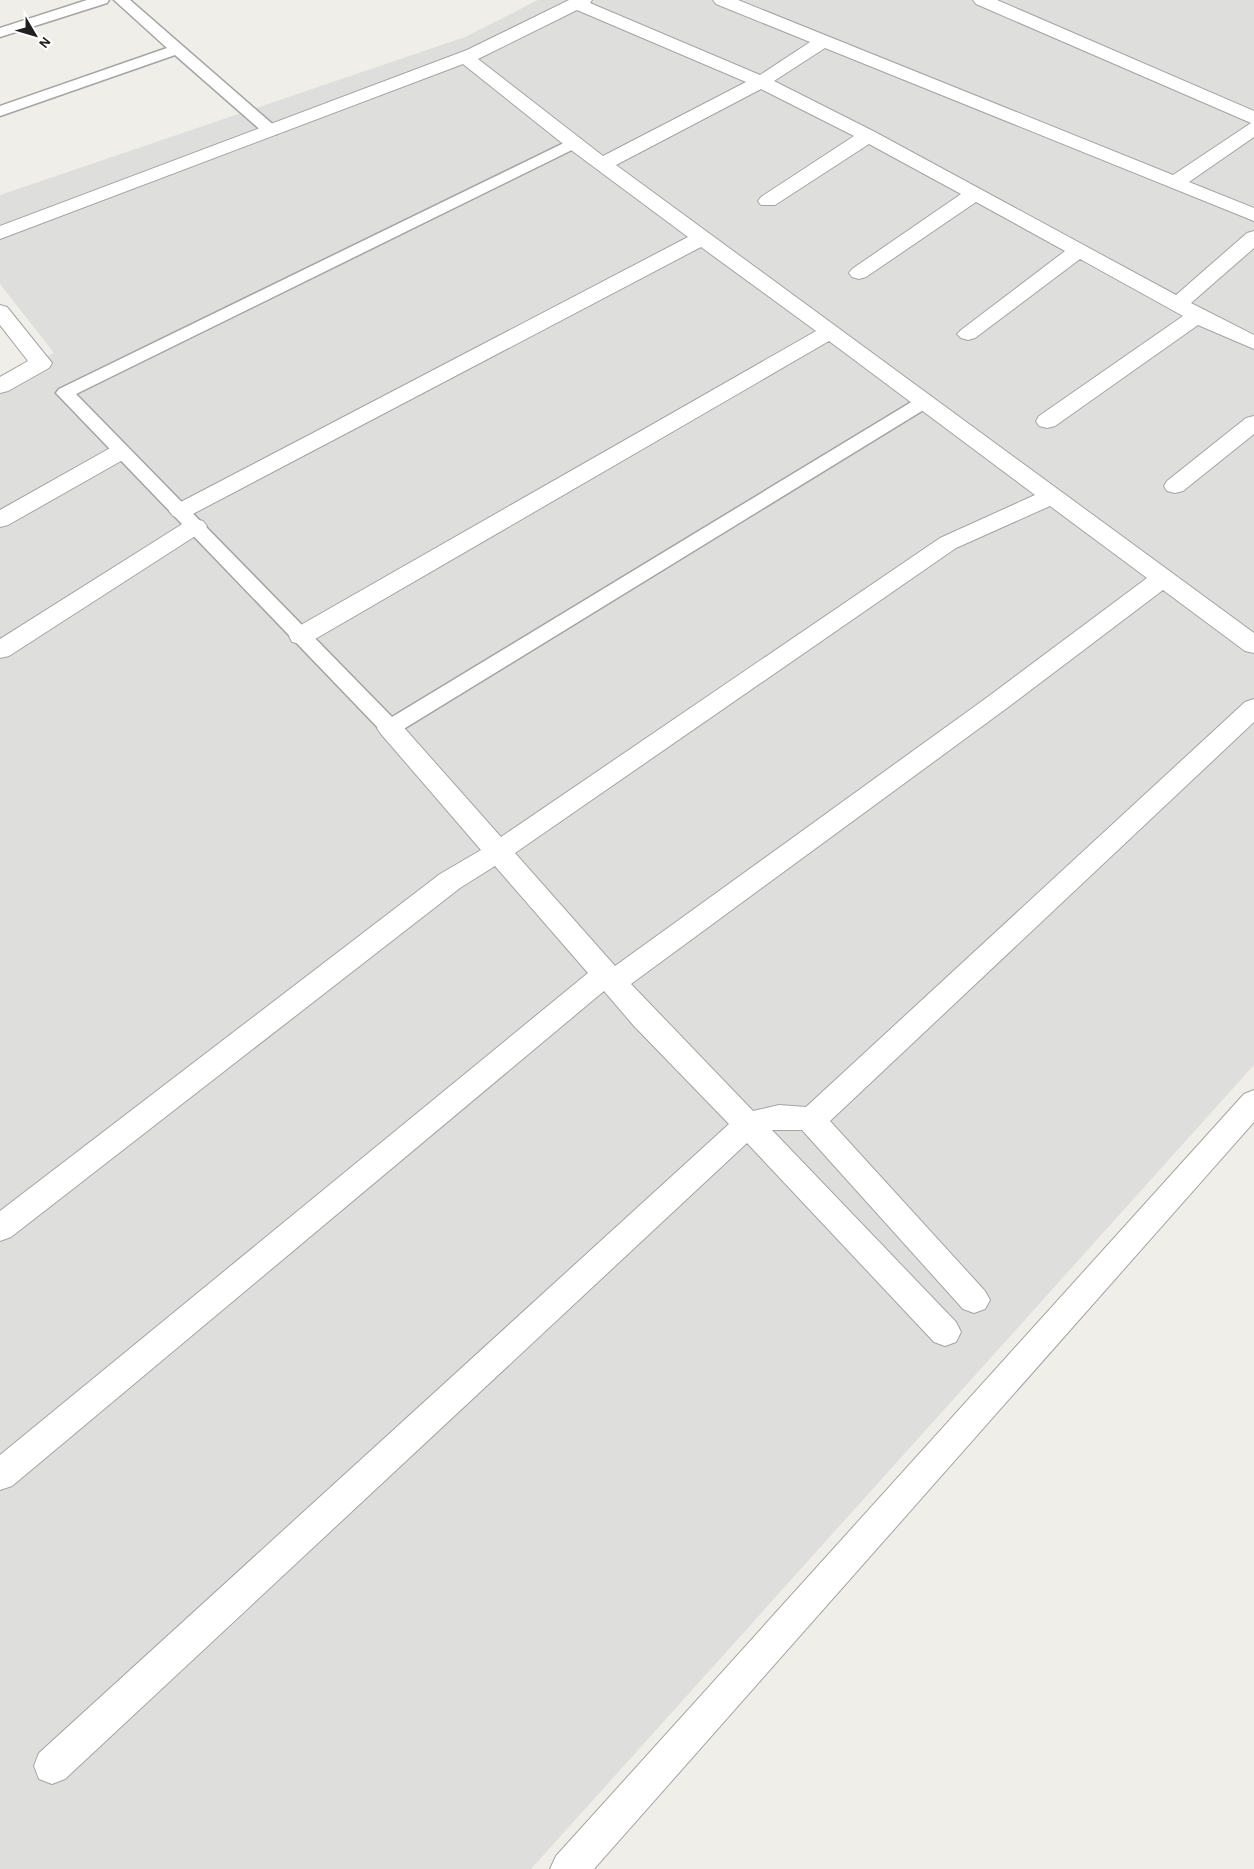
<svg xmlns="http://www.w3.org/2000/svg" width="1254" height="1869" viewBox="0 0 1254 1869" font-family="'Alegreya Sans',sans-serif">
	<style>
		.residential { fill: #dededd }
		.lines { fill: none; stroke-linecap: round; stroke-linejoin: round }
		.lane-casing { stroke: #a4a4a4; stroke-width: 3 }
		.street-casing { stroke: #a4a4a4; stroke-width: 2 }
		.lane { fill: #fff; fill-rule: evenodd }
		.street { fill: #fff; fill-rule: evenodd }
	</style>
	<rect width="100%" height="100%" fill="#f0eee8"/>
	<path class="residential" d="M 538,0 L 1254,0 L 1254,1065 L 531,1869 L 0,1869 L 0,379 L 54,353 L 0,284 L 0,195 L 465,37 Z"/>
	<g class="lines">
		<defs>
			<g id="lane">
				<path d="M 87,0 L 109,0 L 107,3 L 0,37 L 0,28 Z"/>
				<path d="M 114,0 L 130,0 L 277,128 L 279,131 L 277,134 L 265,134 L 175,55 L 0,116 L 0,106 L 167,48 Z"/>
				<path d="M 574,138 L 580,140 L 582,143 L 580,146 L 76,394 L 392,717 L 918,398 L 930,398 L 933,402 L 930,406 L 397,733 L 390,735 L 383,733 L 56,393 L 59,389 Z"/>
			</g>
			<g id="street">
				<path d="M 569,0 L 592,0 L 590,3 L 760,75 L 810,42 L 716,4 L 713,0 L 738,0 L 1173,175 L 1251,123 L 976,4 L 973,0 L 997,0 L 1254,111 L 1254,137 L 1189,182 L 1254,208 L 1254,221 L 825,48 L 774,81 L 875,132 L 1176,295 L 1247,233 L 1254,231 L 1254,248 L 1191,303 L 1254,335 L 1254,349 L 1198,325 L 1055,426 L 1047,428 L 1039,426 L 1036,421 L 1039,416 L 1183,316 L 1080,259 L 975,338 L 968,340 L 961,338 L 957,334 L 961,330 L 1065,251 L 976,202 L 866,277 L 859,279 L 852,277 L 849,273 L 852,269 L 961,194 L 869,144 L 775,205 L 761,205 L 758,201 L 761,197 L 854,136 L 761,89 L 616,165 L 1254,633 L 1254,653 L 1245,651 L 1163,590 L 1007,708 L 631,984 L 753,1111 L 779,1105 L 806,1107 L 1245,702 L 1254,699 L 1254,722 L 830,1121 L 985,1291 L 990,1300 L 985,1309 L 974,1313 L 963,1309 L 802,1130 L 772,1130 L 956,1322 L 961,1332 L 956,1342 L 945,1346 L 934,1342 L 747,1143 L 65,1779 L 52,1784 L 39,1779 L 34,1766 L 39,1753 L 729,1124 L 634,1026 L 604,991 L 12,1486 L 0,1490 L 0,1455 L 588,973 L 495,866 L 460,888 L 11,1237 L 0,1241 L 0,1211 L 440,874 L 481,850 L 381,734 L 377,728 L 381,722 L 390,719 L 399,722 L 501,837 L 940,538 L 1035,495 L 829,341 L 310,642 L 301,644 L 292,642 L 289,636 L 292,630 L 816,331 L 701,247 L 189,516 L 181,518 L 173,516 L 169,511 L 173,506 L 688,237 L 567,147 L 463,64 L 0,239 L 0,226 L 467,50 ZM 577,10 L 746,82 L 603,156 L 478,59 ZM 1050,506 L 1147,578 L 989,696 L 615,966 L 515,853 L 956,548 Z"/>
				<path d="M 0,305 L 7,307 L 52,363 L 49,368 L 8,391 L 0,393 L 0,377 L 28,361 L 0,325 Z"/>
				<path d="M 1254,416 L 1254,434 L 1183,491 L 1175,493 L 1167,491 L 1164,486 L 1167,481 L 1246,418 Z"/>
				<path d="M 120,445 L 128,447 L 131,452 L 128,457 L 8,525 L 0,527 L 0,510 L 112,447 Z"/>
				<path d="M 195,519 L 203,521 L 207,526 L 203,531 L 9,656 L 0,658 L 0,639 L 187,521 Z"/>
				<path d="M 1254,1090 L 1254,1122 L 594,1869 L 550,1869 L 556,1856 L 1244,1094 Z"/>
			</g>
		</defs>
		<use href="#lane" class="lane-casing"/>
		<use href="#street" class="street-casing"/>
		<use href="#lane" class="lane"/>
		<use href="#street" class="street"/>
	</g>
	<g transform="translate(35 35) rotate(128)" stroke="#ffffff" stroke-width="4" paint-order="stroke">
	<path d="M0-4L9 19L0 12L-9 19Z" fill="#202020"/>
	<text y="-8" font-size="14" font-weight="bold" text-anchor="middle" fill="#202020">N</text>
	</g>
</svg>
